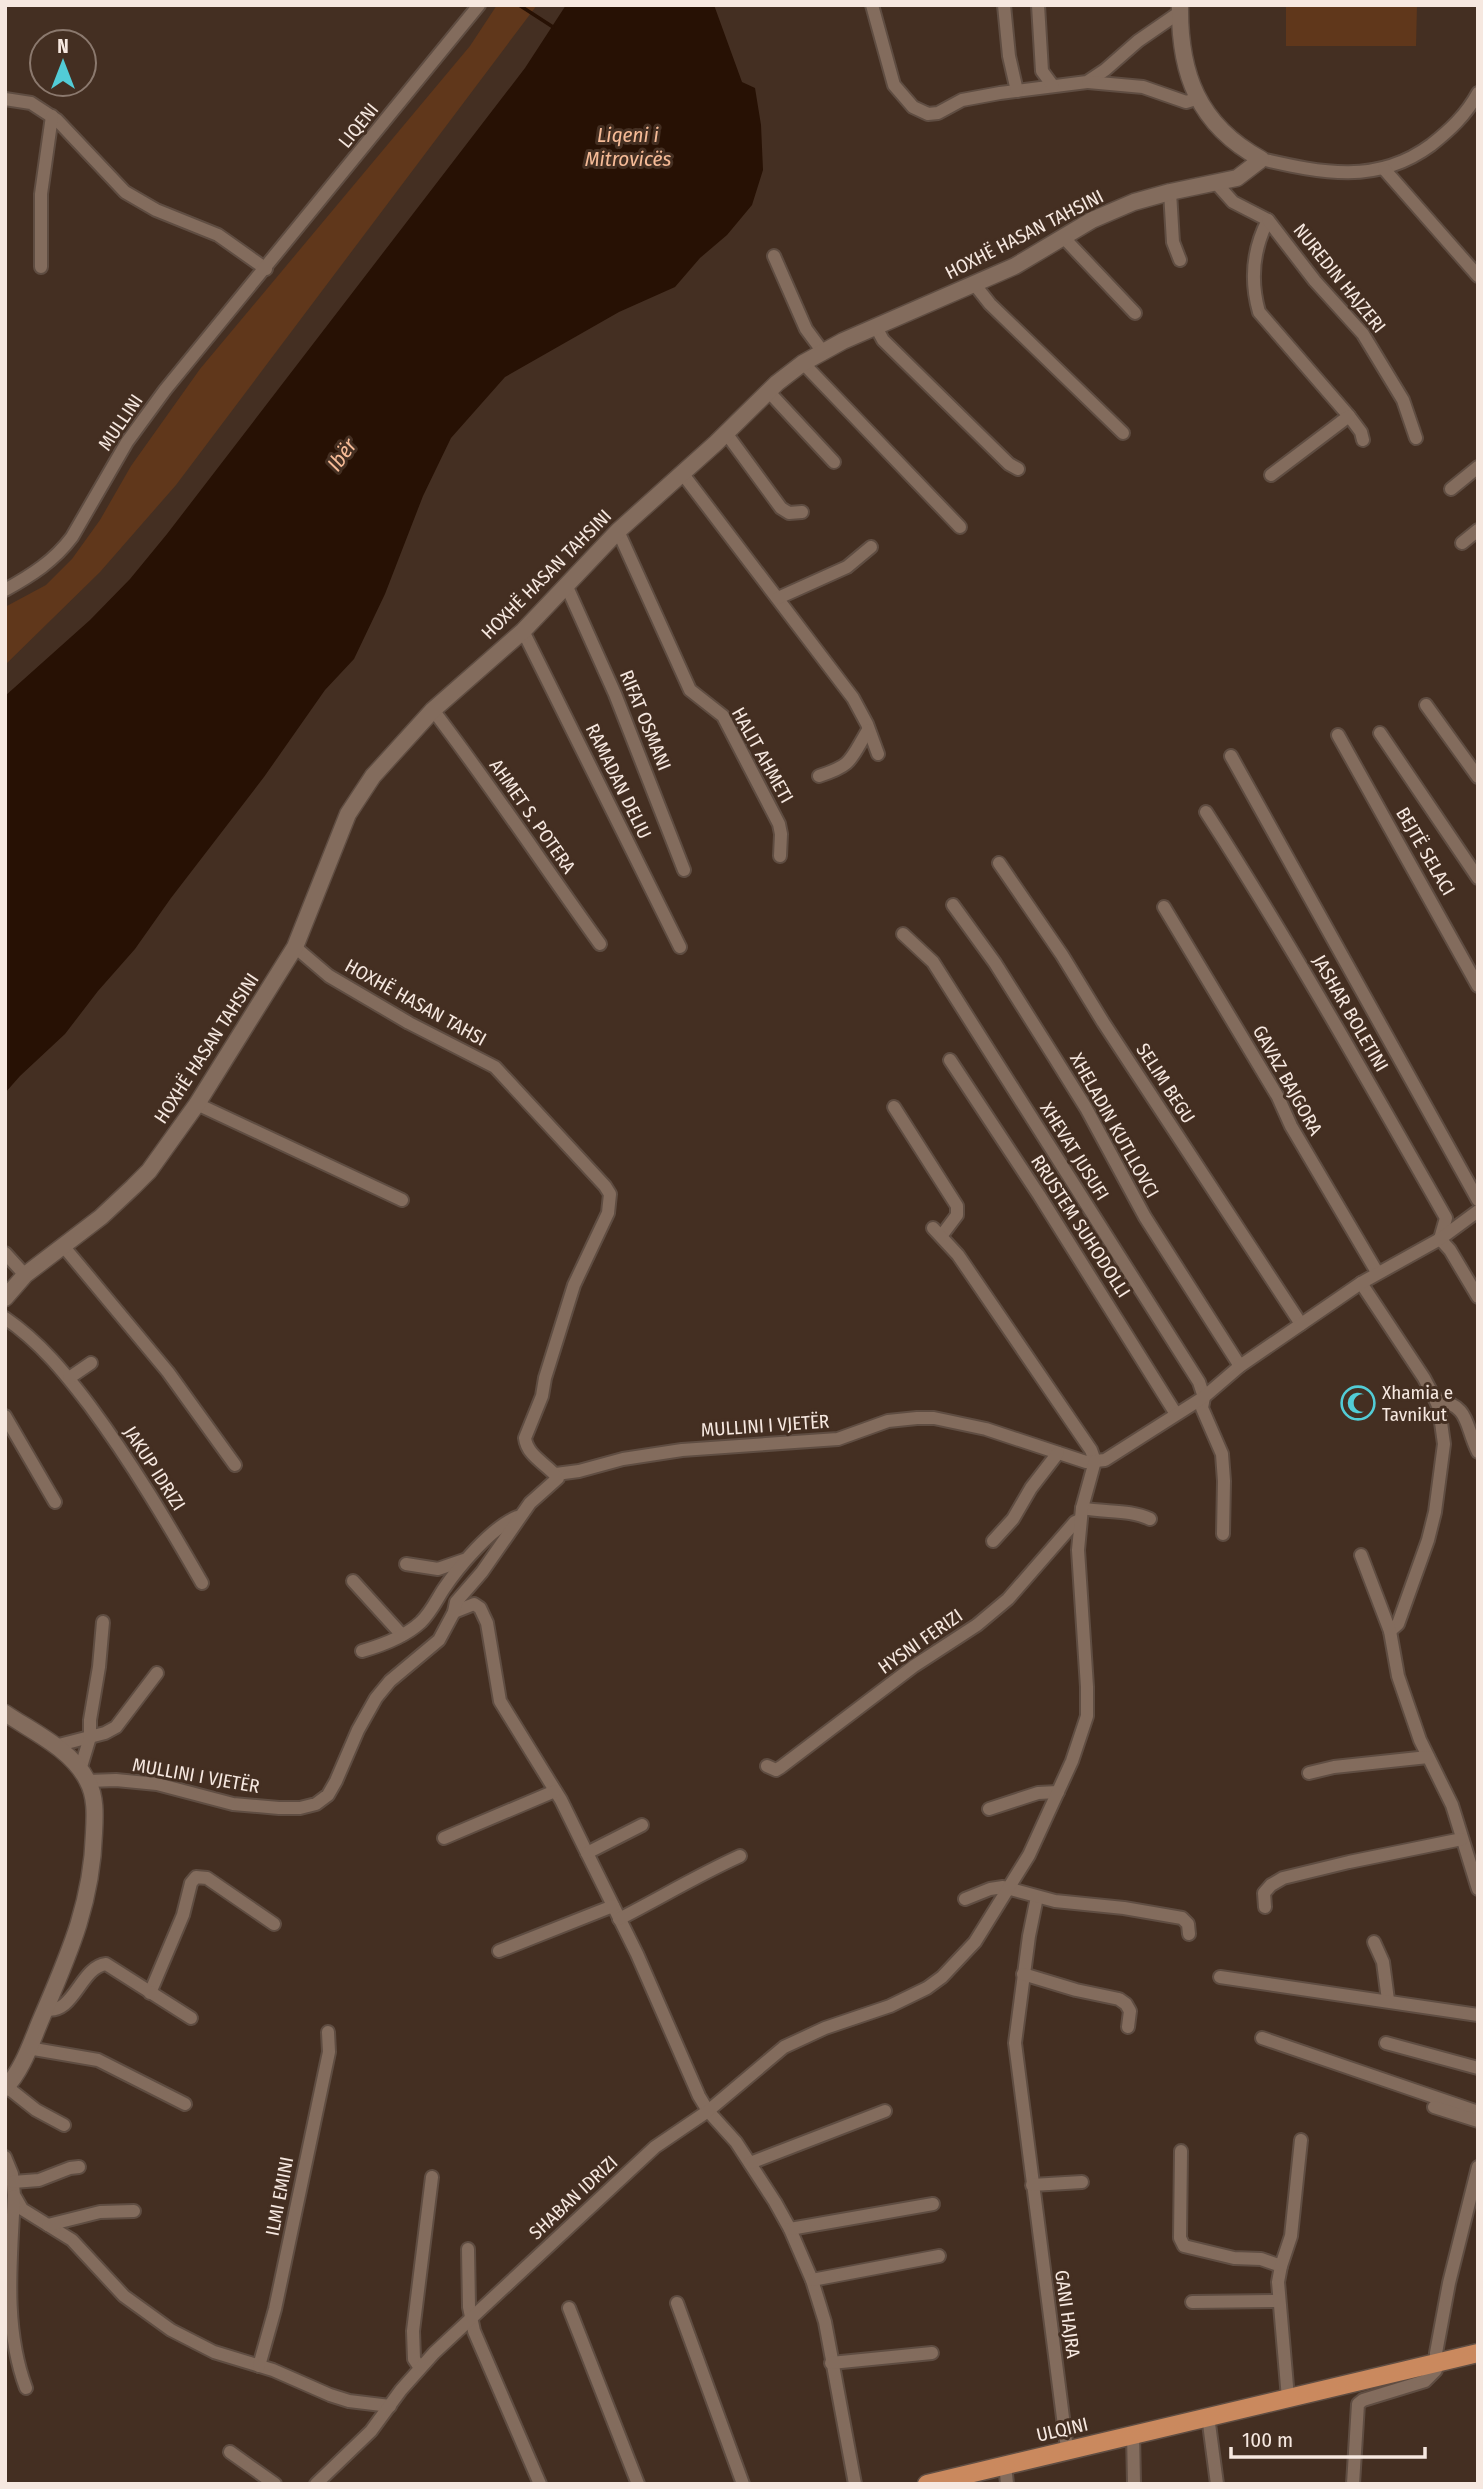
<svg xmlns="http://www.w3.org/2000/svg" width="1483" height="2489" viewBox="0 0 1483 2489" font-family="'Fira Sans Condensed',sans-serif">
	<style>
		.green { fill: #60371b }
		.water { fill: #271104 }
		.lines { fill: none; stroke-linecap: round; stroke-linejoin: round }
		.stream { stroke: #271104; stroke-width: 3.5 }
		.minor-casing { stroke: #5f4d42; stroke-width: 16 }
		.tertiary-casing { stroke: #5f4d42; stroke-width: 19 }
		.primary-casing { stroke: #5f4d42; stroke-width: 21 }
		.minor { stroke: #836c5d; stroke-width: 12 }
		.tertiary { stroke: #836c5d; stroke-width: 16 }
		.primary { stroke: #ca895e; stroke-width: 18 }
		.labels { text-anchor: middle; stroke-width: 6; stroke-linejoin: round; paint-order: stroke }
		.street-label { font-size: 19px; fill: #f6e8e0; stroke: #442f22 }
		.poi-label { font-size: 19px; fill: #f6e8e0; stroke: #442f22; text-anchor: start }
		.water-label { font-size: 21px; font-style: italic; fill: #f6bb97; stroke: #442f22 }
	</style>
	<rect width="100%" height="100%" fill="#442f22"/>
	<g class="green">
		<path d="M 497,5 L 537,5 L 176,485 L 100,572 L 5,665 L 5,607 L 46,585 L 72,559 L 100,520 L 131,466 L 200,369 L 470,46 Z"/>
		<path d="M 1286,5 L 1417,5 L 1416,46 L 1286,46 Z"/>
	</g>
	<path class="water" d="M 566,5 L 714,5 L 742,82 L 755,88 L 761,125 L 763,170 L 752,205 L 727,235 L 700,258 L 675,287 L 619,312 L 505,377 L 451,438 L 423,496 L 385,594 L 354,659 L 325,690 L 264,777 L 171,898 L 135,949 L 98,991 L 65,1034 L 20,1076 L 5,1093 L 5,696 L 90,620 L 130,579 L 167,534 L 525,68 Z"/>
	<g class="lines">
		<path class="stream" d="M 519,5 L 553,27"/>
		<defs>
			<g id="minor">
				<path d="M 872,5 L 894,85 L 913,107 L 928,114 L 938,113 L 962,100 L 1000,93 L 1087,82 L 1105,70 L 1138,41 L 1180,12"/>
				<path d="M 1004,5 L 1009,56 L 1017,91"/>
				<path d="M 1038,5 L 1042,71 L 1053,86"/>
				<path d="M 1088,82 L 1143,87 L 1186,102 L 1199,98"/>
				<path d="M 5,99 L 31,103 L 57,120 L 125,192 L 156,210 L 218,235 L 266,269"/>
				<path d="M 1261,159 C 1322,173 1377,185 1431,145 C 1450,130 1466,115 1478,93"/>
				<path d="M 1384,169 L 1478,276"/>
				<path d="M 1216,183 L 1233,202 L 1268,220 C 1253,249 1250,280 1259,312 L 1349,416 L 1361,432 L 1363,440"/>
				<path d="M 1170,192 L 1173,242 L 1180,260"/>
				<path d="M 1268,220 L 1315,281 L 1363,334 L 1403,400 L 1416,438"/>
				<path d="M 1064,238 L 1135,313"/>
				<path d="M 774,256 L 806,329 L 823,352"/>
				<path d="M 41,267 L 41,194 L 52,116"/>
				<path d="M 975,285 L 990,304 L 1123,433"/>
				<path d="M 876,327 L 883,340 L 1009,464 L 1018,469"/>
				<path d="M 803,363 L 960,527"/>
				<path d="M 769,392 L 834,462"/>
				<path d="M 726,433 L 781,508 L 789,513 L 802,512"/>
				<path d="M 682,473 L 853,698 L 867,724 L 878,754"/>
				<path d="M 1271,475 L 1349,416"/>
				<path d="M 1451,489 L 1478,467"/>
				<path d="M 618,531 L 690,690 L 723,716 L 779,824 L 781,834 L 780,856"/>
				<path d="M 1462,543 L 1478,530"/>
				<path d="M 567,587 L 615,694 L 684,870"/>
				<path d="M 5,590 C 32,575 54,561 72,537 L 127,442 L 165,390 L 479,5"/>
				<path d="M 778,598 L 847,567 L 871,547"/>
				<path d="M 523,631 L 680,947"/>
				<path d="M 1426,705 L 1478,777"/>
				<path d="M 433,710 C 491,786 544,866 600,944"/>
				<path d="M 1380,733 L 1478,878"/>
				<path d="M 1338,735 L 1478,986"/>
				<path d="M 1231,756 L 1478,1200"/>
				<path d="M 819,776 C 853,765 850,760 868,730"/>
				<path d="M 1206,812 C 1291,944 1368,1081 1446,1218 L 1440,1239 L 1450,1250 L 1478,1297"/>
				<path d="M 999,863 L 1062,955 L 1103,1022 L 1301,1324"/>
				<path d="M 953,905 L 995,963 L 1053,1055 L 1086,1108 L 1145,1217 L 1240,1366"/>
				<path d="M 1164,907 L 1278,1097 L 1291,1126 L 1377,1272"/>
				<path d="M 903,934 L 933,962 L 1199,1382 L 1204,1397 L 1202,1408 L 1222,1454 L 1224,1481 L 1223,1534"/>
				<path d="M 950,1060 L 1039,1195 L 1176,1414"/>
				<path d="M 197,1104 L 402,1200"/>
				<path d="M 894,1107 L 957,1206 L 957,1215 L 942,1235"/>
				<path d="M 933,1228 L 958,1255 L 1091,1450 L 1095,1461"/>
				<path d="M 64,1247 L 168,1372 L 235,1465"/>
				<path d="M 5,1253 L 25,1275"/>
				<path d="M 1361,1283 L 1424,1378 L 1435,1399 L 1439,1408 L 1444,1444 L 1435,1512 L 1428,1540 L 1398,1624 L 1390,1631"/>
				<path d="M 5,1318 C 40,1342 65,1373 90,1406 C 132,1463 167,1522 202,1583"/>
				<path d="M 69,1378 L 91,1363"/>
				<path d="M 1435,1399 C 1471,1406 1464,1424 1478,1452"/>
				<path d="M 5,1416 L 55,1502"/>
				<path d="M 556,1474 L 579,1471 L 623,1459 L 682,1450 L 838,1439 L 888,1421 L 917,1418 L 934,1418 L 986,1429 L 1086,1462 L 1105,1460 L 1204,1397 L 1240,1366 L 1361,1283 L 1440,1239 L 1478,1211"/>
				<path d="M 1082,1508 C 1104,1513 1129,1509 1150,1519"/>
				<path d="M 993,1541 L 1013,1519 L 1031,1488 L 1058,1453"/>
				<path d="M 1361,1555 L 1390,1631 L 1398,1676 L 1420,1740 L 1452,1805 L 1478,1889"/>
				<path d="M 406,1564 L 438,1569 L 464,1560"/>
				<path d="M 353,1581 L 402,1635"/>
				<path d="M 454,1612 L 474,1604 L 480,1608 L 487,1623 L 500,1701 L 561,1800 L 587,1853 L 637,1954 L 699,2096 L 708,2111 L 736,2142 L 775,2202 L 790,2229 L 812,2280 L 825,2322 L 855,2484"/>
				<path d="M 362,1651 C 383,1645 405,1637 421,1622 C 431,1612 436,1601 443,1590 C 459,1566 491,1528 517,1517"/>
				<path d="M 55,1746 L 105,1733 L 116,1727 L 157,1673"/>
				<path d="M 767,1766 L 776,1770 L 781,1767 L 914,1666 L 977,1625 L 1008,1599 L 1075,1522 L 1080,1520"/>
				<path d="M 80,1770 L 90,1737 L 90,1720 L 99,1667 L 103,1622"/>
				<path d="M 1309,1773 L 1334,1767 L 1428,1757"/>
				<path d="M 88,1781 L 116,1780 L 157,1784 L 233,1804 L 279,1808 L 300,1808 L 316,1804 L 328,1795 L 336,1781 L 358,1730 L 376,1698 L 390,1681 L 439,1640 L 454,1612 L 456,1602 L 482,1572 L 530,1503 L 558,1478 C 547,1464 527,1456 525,1438 L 542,1396 L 545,1378 L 574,1285 L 608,1213 L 610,1194 L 605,1186 L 495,1067 L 409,1023 L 329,976 L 295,947"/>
				<path d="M 989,1809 L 1038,1793 L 1058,1792"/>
				<path d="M 444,1838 L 555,1791"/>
				<path d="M 587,1853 L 642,1825"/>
				<path d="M 1037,1897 L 1029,1936 L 1015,2043 L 1067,2449"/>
				<path d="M 965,1899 L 990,1889 L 1003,1887 L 1055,1901 L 1124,1908 L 1182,1918 L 1188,1924 L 1189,1934"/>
				<path d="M 1265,1907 L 1264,1893 L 1271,1885 L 1283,1878 L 1349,1862 L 1462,1839"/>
				<path d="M 619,1919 C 660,1898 698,1875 740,1856"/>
				<path d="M 1374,1942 L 1383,1962 L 1388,2000"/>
				<path d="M 499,1951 L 613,1906"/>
				<path d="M 1023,1974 L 1076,1990 L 1119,1999 L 1126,2004 L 1130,2011 L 1128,2027"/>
				<path d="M 1220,1977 L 1478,2015"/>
				<path d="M 150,1993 L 183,1915 L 191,1883 L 196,1877 L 207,1878 L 274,1924"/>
				<path d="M 45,2009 C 74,2016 80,1967 106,1964 L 191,2018"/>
				<path d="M 1262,2038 L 1478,2112"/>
				<path d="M 1386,2043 L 1478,2068"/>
				<path d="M 28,2048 L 98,2060 L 185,2104"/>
				<path d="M 7,2087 L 36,2110 L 64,2125"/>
				<path d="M 1434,2107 L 1478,2121"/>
				<path d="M 1181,2151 L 1180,2238 L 1184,2246 L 1234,2258 L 1261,2259 L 1281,2266"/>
				<path d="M 5,2157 L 12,2174 L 14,2195 L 22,2209 L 72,2240 L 124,2296 L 171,2330 L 214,2352 L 273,2370 L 330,2395 L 349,2401 L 390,2406"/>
				<path d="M 750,2163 L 885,2111"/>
				<path d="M 13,2182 L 39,2180 L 70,2168 L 79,2167"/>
				<path d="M 1032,2185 L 1082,2182"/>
				<path d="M 14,2196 C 11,2259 3,2327 26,2388"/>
				<path d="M 48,2225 L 100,2212 L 134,2211"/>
				<path d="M 790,2229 L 933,2204"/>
				<path d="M 468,2249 L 469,2307 L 474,2331 L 540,2484"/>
				<path d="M 812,2280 L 939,2256"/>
				<path d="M 1192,2302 L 1279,2301"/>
				<path d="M 677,2303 L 743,2484"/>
				<path d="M 569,2308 L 638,2484"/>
				<path d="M 831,2363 L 932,2353"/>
				<path d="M 259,2366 L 275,2309 L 329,2052 L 328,2032"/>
				<path d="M 420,2368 L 414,2359 L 413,2331 L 432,2177"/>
				<path d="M 1288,2398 L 1278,2282 L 1281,2266 L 1291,2236 L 1301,2140"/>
				<path d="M 1208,2416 L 1217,2484"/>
				<path d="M 1133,2433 L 1134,2484"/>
				<path d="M 230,2452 L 275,2484"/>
				<path d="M 1005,2464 L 1007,2484"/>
				<path d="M 316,2484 L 371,2431 L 401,2390 L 434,2353 L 655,2147 L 708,2111 L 784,2047 L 825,2028 L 890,2006 L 927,1988 L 942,1977 L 975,1942 L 1029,1855 L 1072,1761 L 1087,1716 L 1087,1687 L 1078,1550 L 1082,1508 L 1095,1461"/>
				<path d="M 1353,2484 L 1358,2404 L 1363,2400 L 1425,2381 L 1436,2370 L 1436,2353 L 1449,2283 L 1478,2167"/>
			</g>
			<g id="tertiary">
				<path d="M 5,1298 L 25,1275 L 101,1217 L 133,1187 L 149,1171 L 197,1104 L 295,947 L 348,814 L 373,776 L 433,710 L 523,631 L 618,531 L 716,443 L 777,383 L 803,363 L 843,341 L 1015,266 L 1092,220 L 1134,202 L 1170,192 L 1237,178 L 1258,162 L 1261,159 C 1198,125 1179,73 1180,5"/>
				<path d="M 5,1713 C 33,1732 71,1749 87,1780 C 96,1796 95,1815 94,1833 C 92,1903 69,1954 42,2017 C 32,2040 23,2070 5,2088"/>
			</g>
			<path id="primary" d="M 927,2484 L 1478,2353"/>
		</defs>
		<use href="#minor" class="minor-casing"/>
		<use href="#tertiary" class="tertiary-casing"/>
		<use href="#primary" class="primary-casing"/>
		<use href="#minor" class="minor"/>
		<use href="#tertiary" class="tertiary"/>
		<use href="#primary" class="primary"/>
	</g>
	<defs>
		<symbol id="mosque-ring" viewBox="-11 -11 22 22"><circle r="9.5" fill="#442f22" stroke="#52ccd6" stroke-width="1.5"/><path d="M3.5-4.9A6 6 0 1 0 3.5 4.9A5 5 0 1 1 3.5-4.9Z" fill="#52ccd6"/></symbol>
	</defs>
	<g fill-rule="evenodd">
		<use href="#mosque-ring" x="1339" y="1384" width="38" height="38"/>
	</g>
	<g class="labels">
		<g class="street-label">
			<text transform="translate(358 125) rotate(-51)" y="7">LIQENI</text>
			<text transform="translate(1024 234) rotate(-27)" y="7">HOXHË HASAN TAHSINI</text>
			<text transform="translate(1340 278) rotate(51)" y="7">NUREDIN HAJZERI</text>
			<text transform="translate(120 422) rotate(-56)" y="7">MULLINI</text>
			<text transform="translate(546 574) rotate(-45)" y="7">HOXHË HASAN TAHSINI</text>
			<text transform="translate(646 720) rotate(68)" y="7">RIFAT OSMANI</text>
			<text transform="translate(763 755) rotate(61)" y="7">HALIT AHMETI</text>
			<text transform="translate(619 781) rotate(64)" y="7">RAMADAN DELIU</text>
			<text transform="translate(533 816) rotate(55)" y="7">AHMET S. POTERA</text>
			<text transform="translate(1426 851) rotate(60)" y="7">BEJTË SELACI</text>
			<text transform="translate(416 1002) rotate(29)" y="7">HOXHË HASAN TAHSI</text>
			<text transform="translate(1351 1013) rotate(60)" y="7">JASHAR BOLETINI</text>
			<text transform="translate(206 1048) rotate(-57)" y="7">HOXHË HASAN TAHSINI</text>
			<text transform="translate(1288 1080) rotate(61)" y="7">GAVAZ BAJGORA</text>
			<text transform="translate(1166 1083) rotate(57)" y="7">SELIM BEGU</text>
			<text transform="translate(1115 1125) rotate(61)" y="7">XHELADIN KUTLLOVCI</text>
			<text transform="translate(1075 1151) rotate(58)" y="7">XHEVAT JUSUFI</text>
			<text transform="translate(1081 1226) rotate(57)" y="7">RRUSTEM SUHODOLLI</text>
			<text transform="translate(765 1425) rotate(-4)" y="7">MULLINI I VJETËR</text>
			<text transform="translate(155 1468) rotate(57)" y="7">JAKUP IDRIZI</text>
			<text transform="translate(920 1641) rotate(-35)" y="7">HYSNI FERIZI</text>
			<text transform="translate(196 1775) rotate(10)" y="7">MULLINI I VJETËR</text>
			<text transform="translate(279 2196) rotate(-79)" y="7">ILMI EMINI</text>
			<text transform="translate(573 2197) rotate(-43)" y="7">SHABAN IDRIZI</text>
			<text transform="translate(1068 2314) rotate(82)" y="7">GANI HAJRA</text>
			<text transform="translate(1062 2429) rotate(-13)" y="7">ULQINI</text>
		</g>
		<g class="poi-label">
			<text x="1382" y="1399">Xhamia e<tspan x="1382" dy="22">Tavnikut</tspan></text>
		</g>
		<g class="water-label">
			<text x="628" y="142">Liqeni i<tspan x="628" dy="24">Mitrovicës</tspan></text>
			<text transform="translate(342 455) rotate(-54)" y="7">Ibër</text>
		</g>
	</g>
	<rect width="1483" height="2489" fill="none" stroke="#f6e8e0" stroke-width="14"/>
	<g transform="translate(63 63)"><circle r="33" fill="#442f22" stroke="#8b796e" stroke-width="2"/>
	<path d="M0-5L12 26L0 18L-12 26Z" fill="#52ccd6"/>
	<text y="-10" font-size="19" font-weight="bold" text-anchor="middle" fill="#f6e8e0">N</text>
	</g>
	<path d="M1231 2447v10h194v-10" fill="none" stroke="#f6e8e0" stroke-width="3.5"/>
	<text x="1242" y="2447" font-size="21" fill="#f6e8e0" stroke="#442f22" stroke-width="5" paint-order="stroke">100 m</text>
</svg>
